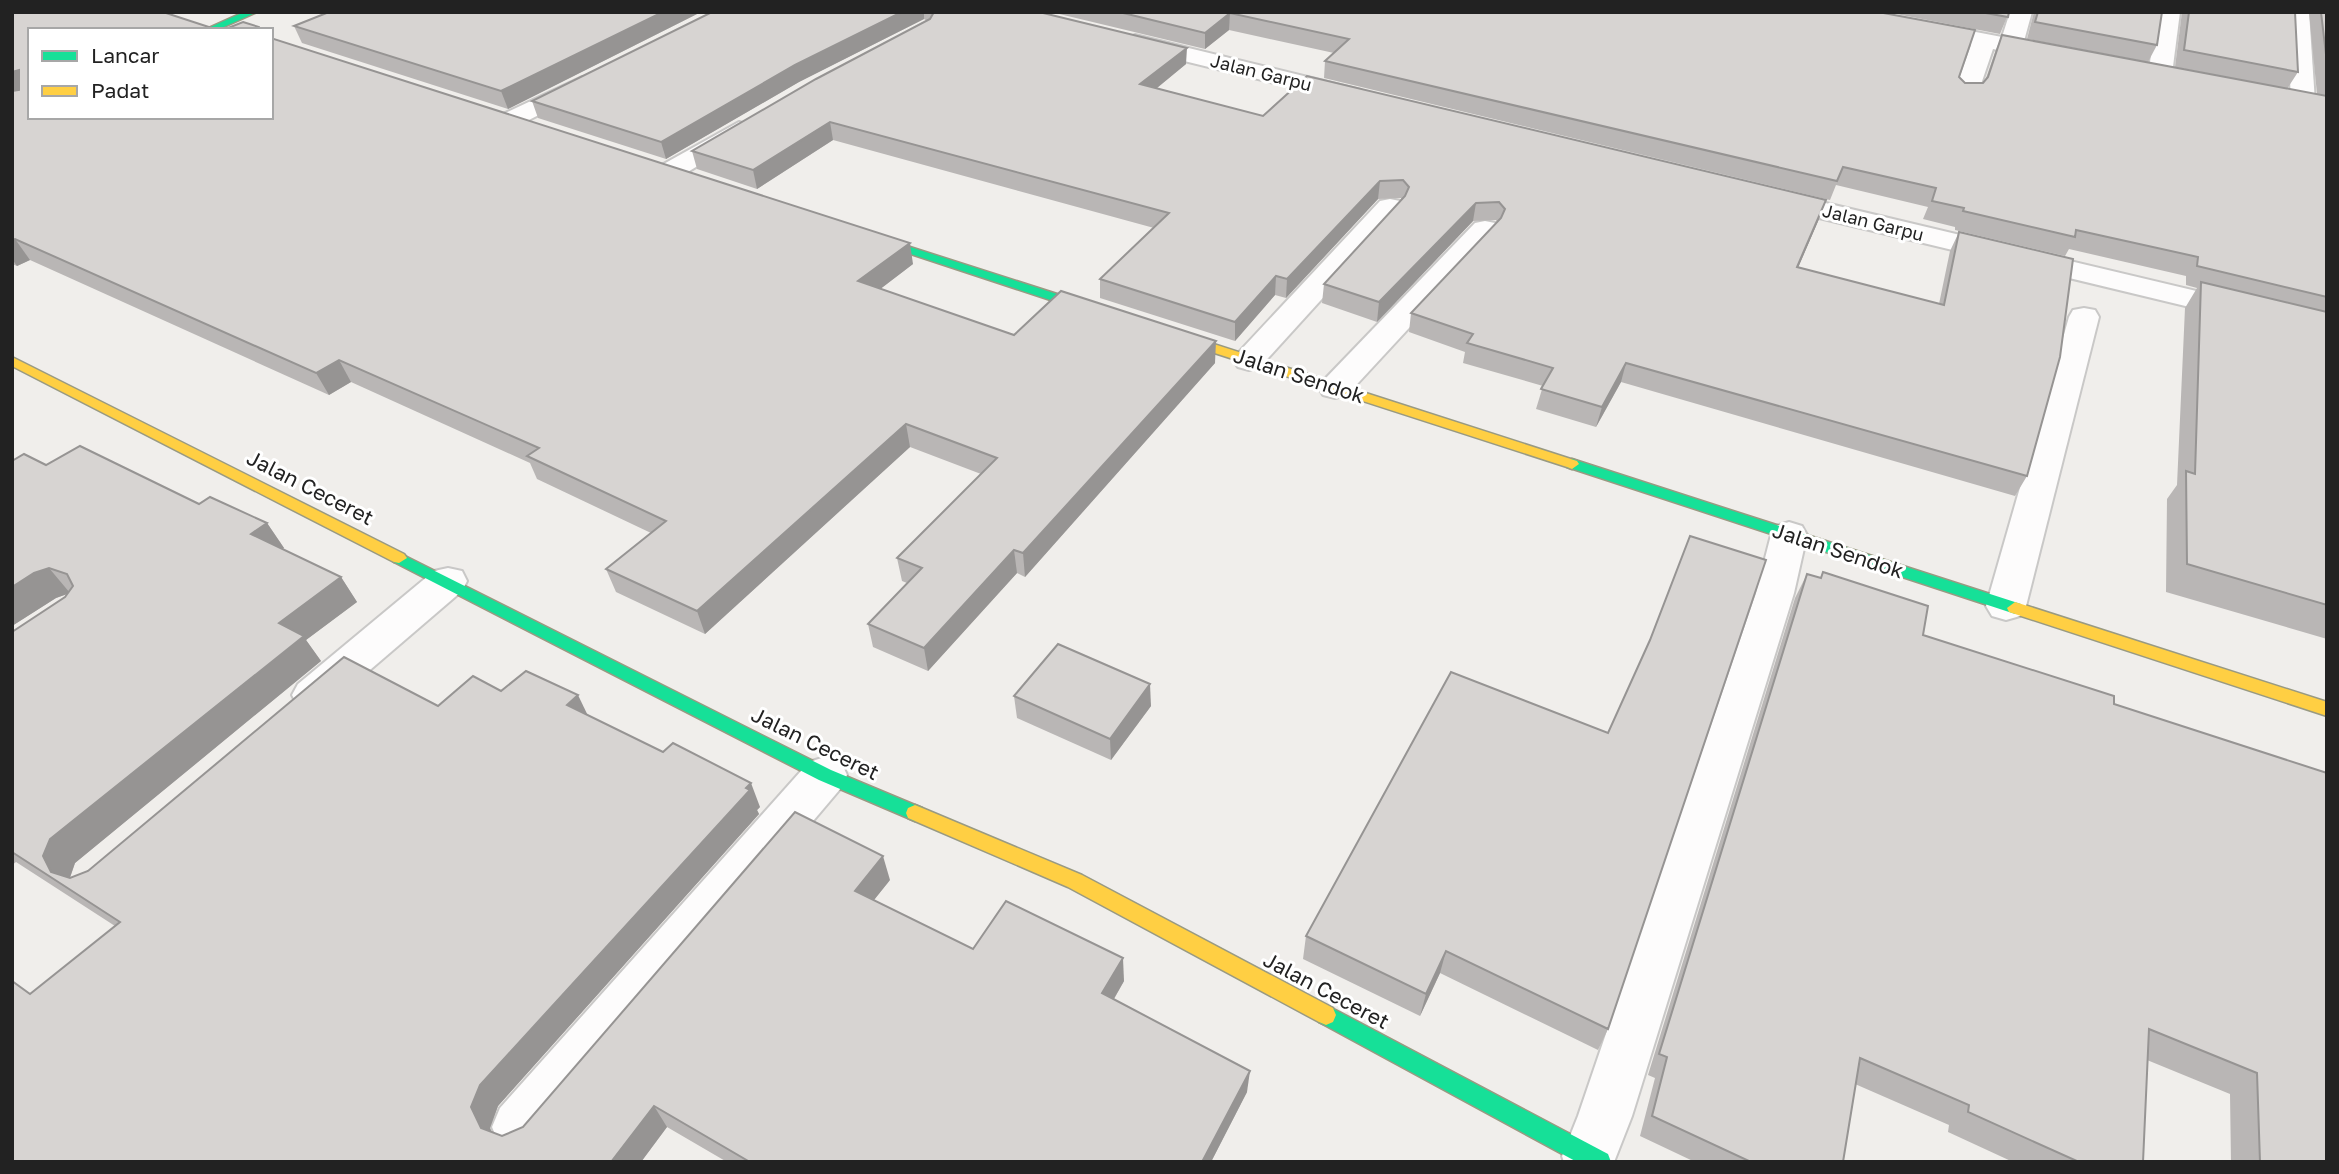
<svg xmlns="http://www.w3.org/2000/svg" width="2339" height="1174" viewBox="0 0 2339 1174" font-family="'Golos Text',sans-serif">
	<style>
		.lines { fill: none; stroke-linecap: round; stroke-linejoin: round }
		.street-casing { stroke: #c9c8c7; stroke-width: 4 }
		.fast-casing { stroke: #999a82; stroke-width: 3 }
		.slow-casing { stroke: #999a82; stroke-width: 3 }
		.street { fill: #fdfcfc; fill-rule: evenodd }
		.fast { fill: #16e098; fill-rule: evenodd }
		.slow { fill: #ffcf43; fill-rule: evenodd }
		.wall { fill: #b9b6b5 }
		.shaded-wall { fill: #969493 }
		.building { fill: #d7d4d2; stroke: #969493; stroke-width: 2 }
		.labels { text-anchor: middle; stroke-width: 6; stroke-linejoin: round; paint-order: stroke }
		.far-street-label { font-size: 18px; fill: #222; stroke: #fff }
		.street-label { font-size: 21px; fill: #222; stroke: #fff }
	</style>
	<rect width="100%" height="100%" fill="#f0eeeb"/>
	<g class="lines">
		<defs>
			<g id="street">
				<path d="M 1824,12 L 1871,12 L 2002,37 L 2010,12 L 2032,12 L 2024,41 L 2058,48 L 2062,53 L 2058,58 L 2050,60 L 1993,49 L 1978,93 L 1975,98 L 1957,98 L 1954,93 L 1971,45 L 1835,19 Z"/>
				<path d="M 2158,12 L 2180,12 L 2172,74 L 2168,79 L 2152,79 L 2148,74 Z"/>
				<path d="M 2287,12 L 2309,12 L 2315,102 L 2312,107 L 2294,107 L 2291,102 Z"/>
				<path d="M 1135,35 L 1361,90 L 1364,95 L 1361,100 L 1352,102 L 1127,47 L 1124,42 Z"/>
				<path d="M 582,77 L 590,79 L 594,84 L 590,89 L 519,125 L 501,125 L 497,120 L 501,115 Z"/>
				<path d="M 739,122 L 748,125 L 752,130 L 748,135 L 678,178 L 660,178 L 656,172 L 660,166 Z"/>
				<path d="M 1771,190 L 2327,322 L 2327,340 L 1761,204 L 1757,198 L 1761,192 Z"/>
				<path d="M 1390,199 L 1400,201 L 1404,207 L 1400,213 L 1260,367 L 1249,370 L 1238,367 L 1233,360 L 1238,353 L 1380,201 Z"/>
				<path d="M 1485,221 L 1495,223 L 1499,229 L 1495,235 L 1347,395 L 1335,398 L 1323,395 L 1319,388 L 1323,381 L 1475,223 Z"/>
				<path d="M 2084,308 L 2095,310 L 2099,317 L 2026,606 L 2020,616 L 2006,620 L 1992,616 L 1986,606 L 2069,317 L 2073,310 Z"/>
				<path d="M 1789,522 L 1802,526 L 1807,535 L 1794,593 L 1632,1116 L 1614,1162 L 1564,1162 L 1562,1156 L 1578,1116 L 1756,593 L 1771,535 L 1776,526 Z"/>
				<path d="M 448,568 L 462,571 L 467,581 L 462,591 L 328,706 L 313,711 L 298,706 L 292,695 L 298,684 L 434,571 Z"/>
				<path d="M 825,757 L 841,762 L 847,775 L 841,788 L 538,1146 L 519,1154 L 500,1146 L 492,1127 L 500,1108 L 809,762 Z"/>
			</g>
			<g id="fast">
				<path d="M 244,12 L 257,12 L 217,30 L 204,30 Z"/>
				<path d="M 860,231 L 1107,310 L 1109,313 L 1103,317 L 1099,316 L 856,236 L 854,234 Z"/>
				<path d="M 1572,459 L 2021,604 L 2023,608 L 2015,614 L 2009,612 L 1567,467 L 1565,464 L 1567,461 Z"/>
				<path d="M 399,553 L 831,770 L 922,808 L 924,813 L 922,818 L 915,821 L 908,818 L 819,780 L 394,562 L 391,558 L 394,554 Z"/>
				<path d="M 1326,1005 L 1608,1154 L 1611,1162 L 1577,1162 L 1319,1022 L 1316,1015 L 1319,1008 Z"/>
			</g>
			<g id="slow">
				<path d="M 1167,329 L 1577,461 L 1579,464 L 1572,469 L 1567,467 L 1162,336 L 1161,333 Z"/>
				<path d="M 12,357 L 404,554 L 407,558 L 399,563 L 394,562 L 12,366 Z"/>
				<path d="M 2015,602 L 2327,702 L 2327,716 L 2009,612 L 2007,608 Z"/>
				<path d="M 915,805 L 1082,875 L 1333,1008 L 1336,1015 L 1333,1022 L 1326,1025 L 1319,1022 L 1068,887 L 908,818 L 906,813 L 908,808 Z"/>
			</g>
		</defs>
		<use href="#street" class="street-casing"/>
		<use href="#fast" class="fast-casing"/>
		<use href="#slow" class="slow-casing"/>
		<use href="#street" class="street"/>
		<use href="#fast" class="fast"/>
		<use href="#slow" class="slow"/>
	</g>
	<g class="wall">
		<path d="M 12,12 L 65,13 L 79,13 L 78,12 L 163,12 L 913,264 L 880,289 L 1014,335 L 1215,363 L 1025,577 L 1017,573 L 928,671 L 873,647 L 868,624 L 907,583 L 902,581 L 897,558 L 981,474 L 910,447 L 705,634 L 616,592 L 606,569 L 651,533 L 537,479 L 530,463 L 351,382 L 329,395 L 30,260 L 17,266 L 12,264 Z"/>
		<path d="M 329,12 L 701,12 L 508,109 L 302,43 L 294,26 Z"/>
		<path d="M 712,12 L 1039,12 L 1186,64 L 1157,88 L 1263,116 L 1819,219 L 1798,268 L 1939,304 L 1950,251 L 1959,232 L 2027,476 L 2015,496 L 1621,382 L 1596,427 L 1536,409 L 1543,386 L 1463,363 L 1465,352 L 1409,332 L 1411,313 L 1497,222 L 1496,220 L 1473,221 L 1377,322 L 1322,303 L 1324,284 L 1401,200 L 1401,198 L 1378,199 L 1286,298 L 1275,295 L 1235,341 L 1100,298 L 1100,279 L 1154,228 L 833,140 L 757,189 L 697,169 L 692,151 L 927,21 L 924,19 L 799,82 L 666,159 L 538,118 L 532,101 Z"/>
		<path d="M 1051,12 L 1878,12 L 1959,77 L 1965,83 L 1983,83 L 1985,81 L 1995,52 L 2002,35 L 2264,84 L 2175,67 L 2182,12 L 2295,12 L 2298,72 L 2287,89 L 2317,94 L 2309,12 L 2327,12 L 2327,308 L 2325,311 L 2327,312 L 2327,639 L 2166,592 L 2167,499 L 2177,485 L 2185,308 L 2197,288 L 2186,285 L 2186,276 L 2069,249 L 2065,256 L 1955,230 L 1955,227 L 1923,219 L 1928,207 L 1836,185 L 1830,200 L 1324,78 L 1325,61 L 1334,53 L 1229,30 L 1205,49 Z"/>
		<path d="M 1886,12 L 2009,12 L 2000,34 Z"/>
		<path d="M 2034,12 L 2162,12 L 2157,45 L 2148,62 L 2027,39 Z"/>
		<path d="M 46,465 L 199,504 L 267,523 L 284,548 L 282,549 L 341,577 L 357,602 L 306,640 L 321,661 L 75,863 L 70,878 L 88,871 L 438,706 L 501,691 L 588,715 L 760,807 L 757,810 L 759,814 L 498,1106 L 490,1128 L 491,1131 L 502,1136 L 523,1127 L 890,880 L 873,901 L 973,949 L 1124,981 L 1114,999 L 1247,1092 L 1211,1162 L 727,1162 L 667,1127 L 641,1162 L 12,1162 L 30,994 L 115,926 L 16,862 L 12,865 L 12,632 L 65,597 L 67,594 L 56,598 L 12,626 Z"/>
		<path d="M 1823,572 L 1923,635 L 2114,704 L 2327,1162 L 2231,1162 L 2230,1094 L 2147,1060 L 2143,1162 L 2013,1162 L 1948,1132 L 1949,1125 L 1855,1084 L 1843,1162 L 1695,1162 L 1640,1136 L 1655,1078 L 1648,1075 L 1795,598 L 1807,574 L 1820,578 Z"/>
		<path d="M 1451,672 L 1608,1029 L 1598,1050 L 1440,973 L 1420,1016 L 1303,959 L 1306,936 Z"/>
		<path d="M 1014,696 L 1151,706 L 1111,760 L 1017,718 Z"/>
	</g>
	<g class="shaded-wall">
		<path d="M 663,12 L 701,12 L 508,109 L 501,91 Z"/>
		<path d="M 902,12 L 924,12 L 924,19 L 799,82 L 666,159 L 661,142 L 795,65 Z"/>
		<path d="M 1230,13 L 1229,30 L 1205,49 L 1205,33 Z"/>
		<path d="M 1187,48 L 1186,64 L 1141,101 L 1140,84 Z"/>
		<path d="M 19,70 L 30,87 L 12,95 L 12,72 Z"/>
		<path d="M 830,122 L 833,140 L 757,189 L 753,170 Z"/>
		<path d="M 1380,181 L 1378,199 L 1286,298 L 1287,279 Z"/>
		<path d="M 1826,200 L 1819,219 L 1790,286 L 1797,267 Z"/>
		<path d="M 1476,203 L 1473,221 L 1377,322 L 1379,302 Z"/>
		<path d="M 15,239 L 30,260 L 17,266 L 12,259 L 12,240 Z"/>
		<path d="M 910,243 L 913,264 L 862,303 L 858,281 Z"/>
		<path d="M 1276,276 L 1275,295 L 1235,341 L 1235,322 Z"/>
		<path d="M 1216,341 L 1215,363 L 1025,577 L 1023,553 Z"/>
		<path d="M 339,360 L 351,382 L 329,395 L 316,373 Z"/>
		<path d="M 1626,363 L 1621,382 L 1596,427 L 1602,407 Z"/>
		<path d="M 906,424 L 910,447 L 705,634 L 697,611 Z"/>
		<path d="M 267,523 L 284,548 L 268,559 L 251,534 Z"/>
		<path d="M 1014,550 L 1017,573 L 928,671 L 924,648 Z"/>
		<path d="M 49,568 L 70,593 L 56,598 L 12,626 L 12,587 L 34,573 Z"/>
		<path d="M 341,577 L 357,602 L 306,640 L 321,661 L 75,863 L 69,880 L 51,872 L 43,856 L 50,839 L 279,623 Z"/>
		<path d="M 1150,684 L 1151,706 L 1111,760 L 1110,739 Z"/>
		<path d="M 578,695 L 590,720 L 567,705 Z"/>
		<path d="M 751,783 L 760,807 L 757,810 L 759,814 L 498,1106 L 490,1128 L 499,1148 L 481,1128 L 471,1107 L 480,1085 Z"/>
		<path d="M 883,856 L 890,880 L 862,915 L 855,891 Z"/>
		<path d="M 1446,951 L 1440,973 L 1420,1016 L 1426,994 Z"/>
		<path d="M 1123,958 L 1124,981 L 1104,1016 L 1102,993 Z"/>
		<path d="M 1250,1071 L 1247,1092 L 1211,1162 L 1202,1162 Z"/>
		<path d="M 654,1106 L 667,1127 L 641,1162 L 611,1162 Z"/>
	</g>
	<g class="building">
		<path d="M 12,12 L 61,12 L 65,13 L 88,12 L 163,12 L 218,30 L 30,30 L 30,117 L 271,117 L 271,38 L 910,243 L 858,281 L 1014,335 L 1061,291 L 1216,341 L 1023,553 L 1014,550 L 924,648 L 868,624 L 922,568 L 897,558 L 997,458 L 906,424 L 697,611 L 606,569 L 666,521 L 527,456 L 539,448 L 339,360 L 316,373 L 15,239 L 12,240 L 12,91 L 19,90 L 19,70 L 12,72 Z"/>
		<path d="M 329,12 L 663,12 L 501,91 L 294,26 Z"/>
		<path d="M 712,12 L 902,12 L 795,65 L 661,142 L 532,101 Z"/>
		<path d="M 934,12 L 1039,12 L 1187,48 L 1140,84 L 1263,116 L 1307,76 L 1826,200 L 1797,267 L 1944,305 L 1959,232 L 2073,259 L 2060,357 L 2027,476 L 1626,363 L 1602,407 L 1541,389 L 1553,368 L 1467,343 L 1473,334 L 1411,313 L 1501,218 L 1505,209 L 1499,202 L 1476,203 L 1379,302 L 1324,284 L 1405,196 L 1409,187 L 1403,180 L 1380,181 L 1287,279 L 1276,276 L 1235,322 L 1100,279 L 1169,213 L 830,122 L 753,170 L 692,151 L 816,79 L 930,19 Z"/>
		<path d="M 1119,12 L 1878,12 L 1975,30 L 1959,77 L 1965,83 L 1983,83 L 1988,77 L 2002,35 L 2327,96 L 2327,297 L 2197,266 L 2198,257 L 2076,230 L 2075,237 L 1963,211 L 1964,208 L 1932,201 L 1936,188 L 1843,167 L 1837,181 L 1325,61 L 1349,39 L 1230,13 L 1205,33 Z"/>
		<path d="M 1980,12 L 2009,12 L 2008,17 Z"/>
		<path d="M 2038,12 L 2162,12 L 2157,45 L 2035,22 Z"/>
		<path d="M 2189,12 L 2295,12 L 2298,72 L 2184,50 Z"/>
		<path d="M 2321,12 L 2327,12 L 2327,63 Z"/>
		<path d="M 243,22 L 259,27 L 260,30 L 223,30 Z"/>
		<path d="M 2201,282 L 2327,312 L 2327,605 L 2187,564 L 2186,471 L 2195,474 Z"/>
		<path d="M 80,446 L 199,504 L 210,497 L 267,523 L 251,534 L 341,577 L 279,623 L 304,636 L 50,839 L 43,856 L 51,872 L 70,878 L 88,871 L 344,657 L 438,706 L 473,676 L 501,691 L 526,671 L 578,695 L 567,705 L 663,752 L 673,743 L 751,783 L 746,788 L 750,790 L 480,1085 L 471,1107 L 481,1128 L 502,1136 L 523,1127 L 795,812 L 883,856 L 855,891 L 973,949 L 1006,901 L 1123,958 L 1102,993 L 1250,1071 L 1202,1162 L 750,1162 L 654,1106 L 611,1162 L 12,1162 L 12,981 L 30,994 L 120,922 L 12,852 L 12,632 L 65,597 L 73,586 L 67,574 L 49,568 L 34,573 L 12,587 L 12,461 L 24,454 L 46,465 Z"/>
		<path d="M 1690,536 L 1766,560 L 1608,1029 L 1446,951 L 1426,994 L 1306,936 L 1451,672 L 1608,733 L 1650,640 Z"/>
		<path d="M 1823,572 L 1928,606 L 1923,635 L 2114,696 L 2114,704 L 2327,773 L 2327,1162 L 2260,1162 L 2257,1073 L 2149,1029 L 2143,1162 L 2079,1162 L 1968,1112 L 1969,1105 L 1860,1058 L 1843,1162 L 1751,1162 L 1652,1116 L 1667,1057 L 1659,1054 L 1807,574 L 1821,578 Z"/>
		<path d="M 1058,644 L 1150,684 L 1110,739 L 1014,696 Z"/>
	</g>
	<g class="labels">
		<g class="far-street-label">
			<text transform="translate(1261 73) rotate(14)" y="6">Jalan Garpu</text>
			<text transform="translate(1873 223) rotate(14)" y="6">Jalan Garpu</text>
		</g>
		<g class="street-label">
			<text transform="translate(1299 376) rotate(18)" y="7">Jalan Sendok</text>
			<text transform="translate(310 488) rotate(27)" y="7">Jalan Ceceret</text>
			<text transform="translate(1838 551) rotate(18)" y="7">Jalan Sendok</text>
			<text transform="translate(815 744) rotate(26)" y="7">Jalan Ceceret</text>
			<text transform="translate(1326 991) rotate(28)" y="7">Jalan Ceceret</text>
		</g>
	</g>
	<rect width="2339" height="1174" fill="none" stroke="#222222" stroke-width="28"/>
	<rect x="28" y="28" width="245" height="91" fill="#ffffff" stroke="#a7a7a7" stroke-width="2"/>
	<rect x="42" y="51" width="35" height="10" fill="#16e098" stroke="#a7a7a7" stroke-width="2"/>
	<text x="91" y="63" font-size="21" fill="#222222">Lancar</text>
	<rect x="42" y="86" width="35" height="10" fill="#ffcf43" stroke="#a7a7a7" stroke-width="2"/>
	<text x="91" y="98" font-size="21" fill="#222222">Padat</text>
</svg>
